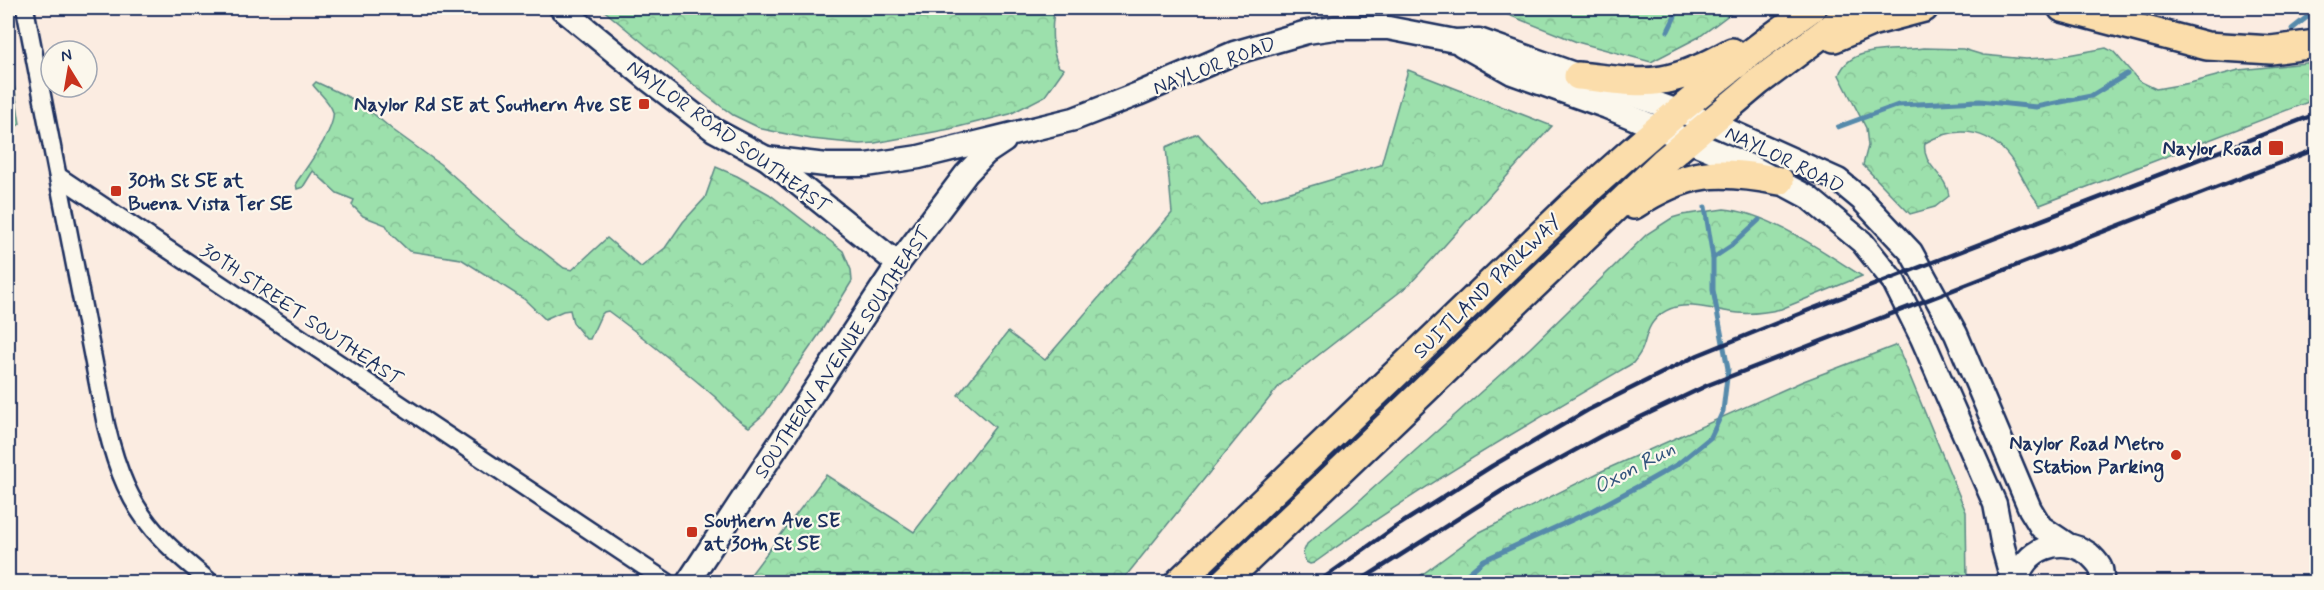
<svg xmlns="http://www.w3.org/2000/svg" width="2324" height="590" viewBox="0 0 2324 590" font-family="Mynerve,sans-serif">
	<style>
		.forest { fill: url(#forest-crowns); stroke: #5c8885; stroke-width: 1.5 }
		.lines { fill: none; stroke-linecap: round; stroke-linejoin: round }
		.stream { stroke: #568aab; stroke-width: 5 }
		.minor-casing { stroke: #1b2f5e; stroke-width: 21 }
		.secondary-casing { stroke: #1b2f5e; stroke-width: 27 }
		.trunk-casing { stroke: #1b2f5e; stroke-width: 32 }
		.minor { stroke: #fbf7ec; stroke-width: 16 }
		.secondary { stroke: #fbf7ec; stroke-width: 22 }
		.trunk { stroke: #fbddab; stroke-width: 27 }
		.rail { stroke: #1b2f5e; stroke-width: 4.5 }
		.poi-dot { fill: #c8321e; stroke: #fbf7ec; stroke-width: 2 }
		.labels { text-anchor: middle; stroke-width: 4.5; stroke-linejoin: round; paint-order: stroke }
		.street-label { font-size: 20px; fill: #1b2f5e; stroke: #fbf7ec }
		.poi-label { font-size: 20px; font-weight: bold; fill: #1b2f5e; stroke: #fbf7ec; text-anchor: end }
		.water-label { font-size: 21px; font-style: italic; fill: #34557e; stroke: #fbf7ec }
	</style>
	<defs>
		<pattern id="forest-crowns" width="20" height="18" patternUnits="userSpaceOnUse" patternTransform="scale(1.5)"><rect width="20" height="18" fill="#9ce0ac"/><path d="M2 6a3 3 0 1 1 6 0M12 15a3 3 0 1 1 6 0" fill="none" stroke="#86c096"/></pattern>
	</defs>
	<rect width="100%" height="100%" fill="#fbece1"/>
	<filter id="ink" filterUnits="userSpaceOnUse"><feTurbulence type="fractalNoise" baseFrequency=".0167" numOctaves="2"/><feDisplacementMap in="SourceGraphic" scale="12" xChannelSelector="R" yChannelSelector="G"/><feConvolveMatrix kernelMatrix="1 2 1 2 8 2 1 2 1" color-interpolation-filters="sRGB"/></filter>
	<g filter="url(#ink)">
		<g class="forest">
			<path d="M 601,8 L 1055,8 C 1051,24 1051,52 1059,67 L 1064,69 L 1045,96 L 1010,114 L 950,129 L 875,143 L 860,144 L 811,139 L 762,129 L 733,115 L 706,95 Z"/>
			<path d="M 1491,8 L 1738,8 L 1699,37 L 1651,62 L 1577,42 Z"/>
			<path d="M 1924,48 L 1963,49 L 1983,55 L 2026,59 L 2057,57 L 2106,48 L 2114,52 L 2139,81 L 2156,89 L 2190,83 L 2239,70 L 2316,62 L 2316,99 L 2040,205 C 2029,193 2024,179 2015,165 C 1993,130 1960,123 1925,143 C 1921,166 1947,174 1949,196 L 1935,207 L 1910,214 L 1863,165 L 1868,146 L 1866,128 L 1839,75 C 1850,44 1897,52 1924,48 Z"/>
			<path d="M 8,69 L 12,71 L 20,124 L 14,128 L 8,126 Z"/>
			<path d="M 1408,70 L 1552,126 L 1410,284 L 1280,385 L 1121,582 L 745,582 L 826,475 L 914,532 L 995,427 L 958,395 L 1008,332 L 1045,360 L 1172,213 L 1166,147 L 1198,134 L 1260,201 L 1381,165 Z"/>
			<path d="M 316,82 L 359,102 L 393,130 L 440,164 L 510,226 L 564,268 L 572,270 L 607,238 L 641,267 L 665,248 L 683,222 L 705,198 L 716,167 L 737,176 L 769,194 L 843,251 L 851,270 L 852,281 L 820,333 L 764,414 L 749,427 C 735,420 725,406 714,396 C 680,367 645,338 608,311 L 604,312 L 601,315 L 590,339 L 586,339 L 573,323 L 570,310 L 563,311 L 545,319 L 524,299 L 461,259 L 409,251 L 391,234 L 386,225 L 363,216 L 352,205 L 354,200 L 337,193 L 313,171 L 303,187 L 297,189 L 296,183 C 306,168 336,129 333,112 C 330,102 319,93 313,85 Z"/>
			<path d="M 1724,209 C 1768,212 1825,253 1862,276 L 1781,309 C 1764,313 1747,315 1730,312 C 1704,308 1673,296 1653,322 C 1647,329 1646,339 1643,347 C 1641,353 1637,358 1633,363 C 1525,426 1416,489 1314,563 L 1310,564 L 1306,562 L 1303,553 L 1307,544 L 1351,508 L 1530,348 L 1647,234 L 1672,218 L 1682,215 Z"/>
			<path d="M 1897,345 L 1966,512 L 1967,582 L 1412,582 L 1480,532 L 1602,471 L 1801,382 Z"/>
		</g>
		<g class="lines">
			<g class="stream">
				<path d="M 2292,29 L 2316,10"/>
				<path d="M 1668,31 L 1679,8"/>
				<path d="M 1838,127 L 1898,105 L 1980,101 L 2036,107 L 2091,96 L 2127,74"/>
				<path d="M 1713,258 L 1731,246 L 1759,220"/>
				<path d="M 1458,582 L 1484,560 L 1594,510 L 1648,481 L 1678,464 L 1711,437 L 1723,411 L 1728,369 L 1713,290 L 1713,258 L 1705,207"/>
			</g>
			<defs>
				<g id="minor">
					<path d="M 25,8 L 106,425 C 116,467 130,507 162,539 C 177,555 194,568 210,582"/>
					<path d="M 58,176 L 667,582"/>
				</g>
				<g id="secondary">
					<path d="M 561,8 L 649,80 L 714,130 L 766,158 L 898,264"/>
					<path d="M 1462,45 L 1512,73 L 1607,107 L 1752,167 L 1808,197 L 1862,242 L 1894,282 L 1922,338 L 1995,504 L 2003,547 L 2010,572 L 2017,580"/>
					<path d="M 766,158 L 826,165 L 866,165 L 919,157 L 1074,119 L 1138,94 L 1234,53 L 1307,32 L 1334,28 L 1388,28 L 1455,41 L 1479,40 L 1709,122 L 1838,180 L 1861,199 L 1911,252 L 1956,334 L 2030,509 L 2041,527 L 2068,545"/>
					<path d="M 688,582 L 898,264 L 966,174 L 986,153 L 1004,141"/>
					<path d="M 2017,582 C 2023,549 2061,534 2089,554 C 2093,558 2099,563 2101,569 C 2102,572 2102,578 2102,582"/>
				</g>
				<g id="trunk">
					<path d="M 2062,8 L 2207,46 L 2271,50 L 2316,44"/>
					<path d="M 1834,38 L 1871,22 L 1924,8"/>
					<path d="M 1578,76 C 1605,78 1636,85 1662,80 C 1687,76 1710,64 1732,52"/>
					<path d="M 1634,205 C 1688,170 1718,169 1780,181"/>
					<path d="M 1179,582 L 1573,204 C 1649,134 1728,67 1812,8"/>
					<path d="M 1224,582 L 1664,161 L 1758,82 L 1857,8"/>
				</g>
			</defs>
			<use href="#minor" class="minor-casing"/>
			<use href="#secondary" class="secondary-casing"/>
			<use href="#trunk" class="trunk-casing"/>
			<use href="#minor" class="minor"/>
			<use href="#secondary" class="secondary"/>
			<use href="#trunk" class="trunk"/>
			<g class="rail">
				<path d="M 1318,582 L 1394,528 L 1492,466 L 1588,410 L 1698,355 L 1809,310 L 2316,114"/>
				<path d="M 1358,582 L 1503,490 L 1601,436 L 1708,385 L 2316,149"/>
			</g>
		</g>
	</g>
	<g class="poi-dot">
		<rect x="638" y="98" width="12" height="12" rx="3"/>
		<rect x="2268" y="140" width="16" height="16" rx="3"/>
		<rect x="110" y="185" width="12" height="12" rx="3"/>
		<circle cx="2176" cy="455" r="6"/>
		<rect x="686" y="526" width="12" height="12" rx="3"/>
	</g>
	<g class="labels">
		<g class="street-label">
			<text transform="translate(1214 65) rotate(-21)" y="7">NAYLOR ROAD</text>
			<text transform="translate(729 136) rotate(36)" y="7">NAYLOR ROAD SOUTHEAST</text>
			<text transform="translate(1785 159) rotate(26)" y="7">NAYLOR ROAD</text>
			<text transform="translate(1487 286) rotate(-44)" y="7">SUITLAND PARKWAY</text>
			<text transform="translate(302 314) rotate(34)" y="7">30TH STREET SOUTHEAST</text>
			<text transform="translate(842 352) rotate(-56)" y="7">SOUTHERN AVENUE SOUTHEAST</text>
		</g>
		<g class="poi-label">
			<text x="632" y="111">Naylor Rd SE at Southern Ave SE</text>
			<text x="2262" y="155">Naylor Road</text>
			<text x="128" y="187" text-anchor="start">30th St SE at<tspan x="128" dy="23">Buena Vista Ter SE</tspan></text>
			<text x="2164" y="450">Naylor Road Metro<tspan x="2164" dy="23">Station Parking</tspan></text>
			<text x="704" y="527" text-anchor="start">Southern Ave SE<tspan x="704" dy="23">at 30th St SE</tspan></text>
		</g>
		<g class="water-label">
			<text transform="translate(1634 467) rotate(-28)" y="7">Oxon Run</text>
		</g>
	</g>
	<rect width="2324" height="590" fill="none" stroke="#fbf7ec" stroke-width="30"/>
	<rect x="15" y="15" width="2294" height="560" fill="none" stroke="#1b2f5e" stroke-width="2" filter="url(#ink)"/>
	<g transform="translate(69 69) rotate(349)"><circle r="28" fill="#fbf7ec" stroke="#a1a7b3" stroke-width="1.5"/>
	<path d="M0-4.5L10 22L0 15L-10 22Z" fill="#c8321e"/>
	<text y="-9" font-size="16" font-weight="bold" text-anchor="middle" fill="#1b2f5e">N</text>
	</g>
</svg>
